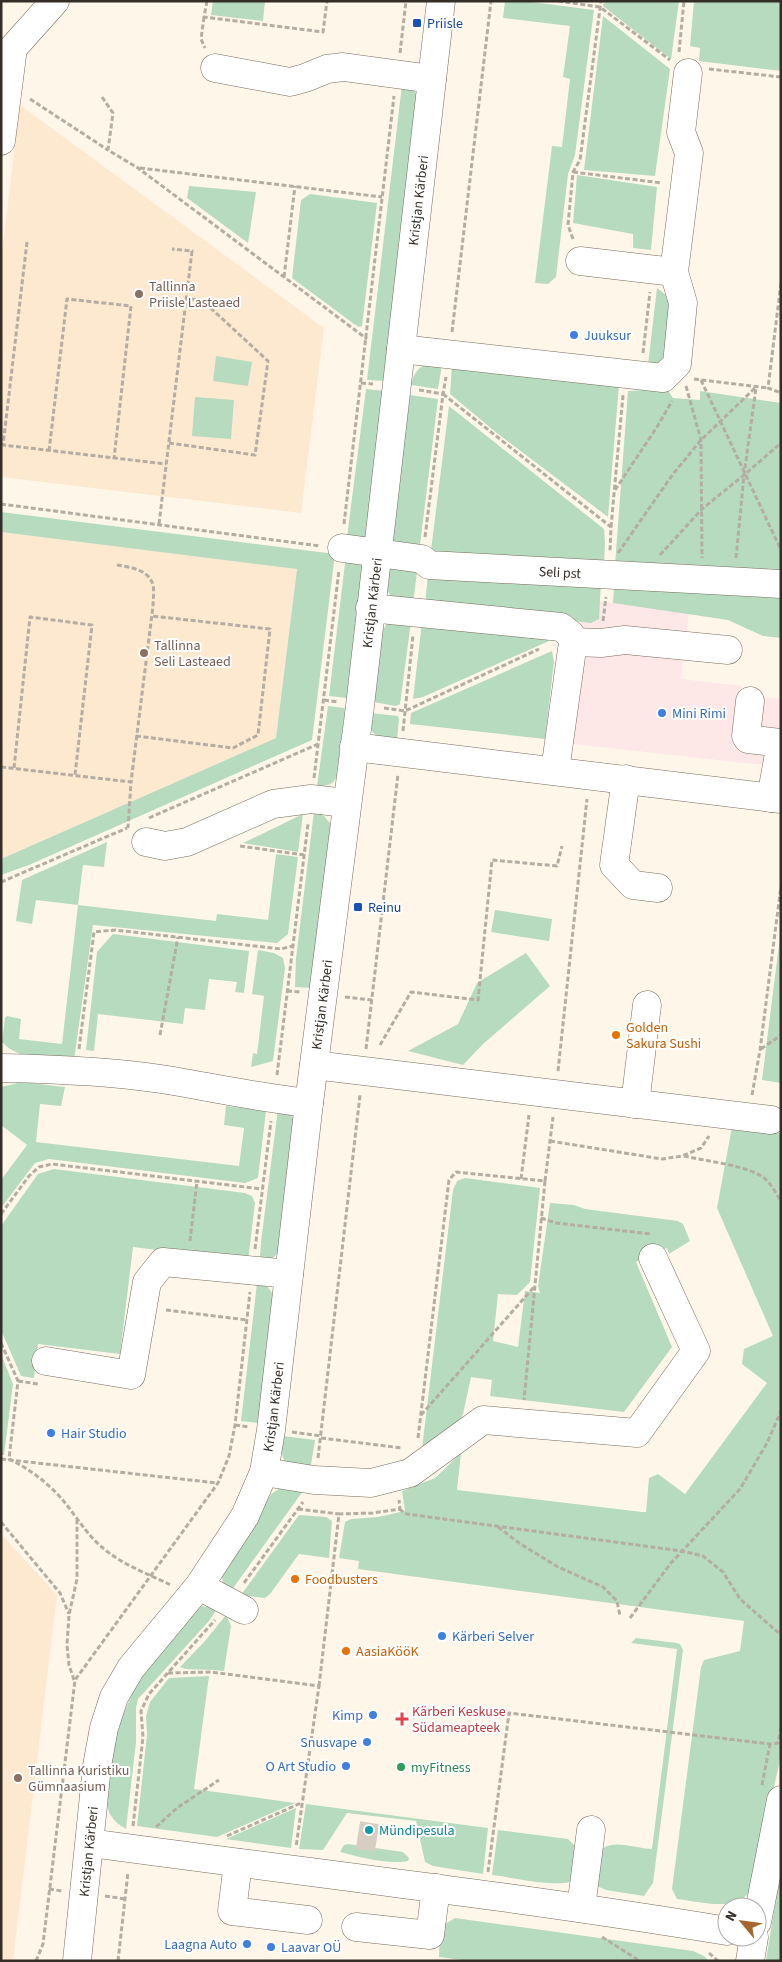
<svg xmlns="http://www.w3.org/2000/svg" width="782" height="1962" viewBox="0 0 782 1962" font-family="'Source Sans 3',sans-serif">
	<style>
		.commercial { fill: #fde7e7 }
		.built { fill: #fde9d0 }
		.green { fill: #b6dbbf }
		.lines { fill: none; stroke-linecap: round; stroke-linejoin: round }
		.minor-tunnel { stroke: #d6cec3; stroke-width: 28; stroke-dasharray: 28 14; stroke-linecap: butt }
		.minor-casing { stroke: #776b5a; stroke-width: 29 }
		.path { stroke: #b5ada3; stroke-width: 3; stroke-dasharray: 5 2.5; stroke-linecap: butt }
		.minor { stroke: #fff; stroke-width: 28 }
		.transit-dot { fill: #1a4fb4; stroke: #fff; stroke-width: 2 }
		.education-dot { fill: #8d6e63; stroke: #fff; stroke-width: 2 }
		.shop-dot { fill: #3f7fe0; stroke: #fff; stroke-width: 2 }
		.food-dot { fill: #e8710a; stroke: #fff; stroke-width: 2 }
		.health-dot { fill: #e0444e; stroke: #fff; stroke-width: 2 }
		.leisure-dot { fill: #2e9e5b; stroke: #fff; stroke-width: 2 }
		.culture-dot { fill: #0f9aa8; stroke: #fff; stroke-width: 2 }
		.labels { text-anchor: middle; stroke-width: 4; stroke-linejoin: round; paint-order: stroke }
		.transit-label { font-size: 14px; fill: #164399; stroke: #fff; text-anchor: start }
		.street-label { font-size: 14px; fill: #342e27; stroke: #fff }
		.education-label { font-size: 14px; fill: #785e54; stroke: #fff; text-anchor: start }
		.shop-label { font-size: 14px; fill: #366cbe; stroke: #fff; text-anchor: start }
		.food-label { font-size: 14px; fill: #c56008; stroke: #fff; text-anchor: start }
		.health-label { font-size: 14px; fill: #be3a42; stroke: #fff; text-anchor: start }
		.leisure-label { font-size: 14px; fill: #27864d; stroke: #fff; text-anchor: start }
		.culture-label { font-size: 14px; fill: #0d838f; stroke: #fff; text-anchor: start }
	</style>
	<rect width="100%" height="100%" fill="#fff6ea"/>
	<path class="commercial" d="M 565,597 L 689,612 L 681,679 L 742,686 L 741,695 L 781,699 L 781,767 L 547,741 Z"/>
	<g class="built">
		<path d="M 20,105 L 324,328 L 301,513 L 1,477 L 1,260 Z"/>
		<path d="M 1,532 L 297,569 L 276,738 L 1,859 Z"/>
		<path d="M 1,1534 L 57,1595 L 13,1961 L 1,1961 Z"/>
	</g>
	<g class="green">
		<path d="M 213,1 L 265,1 L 263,21 L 211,15 Z"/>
		<path d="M 505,1 L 524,1 L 594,10 L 575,155 L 568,174 L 556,277 L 548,284 L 535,283 L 552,146 L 562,147 L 570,79 L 563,77 L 570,26 L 503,18 Z"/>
		<path d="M 604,1 L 679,1 L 671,59 L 603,6 Z"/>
		<path d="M 694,1 L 781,2 L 781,71 L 699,61 L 700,48 L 690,46 Z"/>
		<path d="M 603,16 L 670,69 L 655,176 L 584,170 Z"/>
		<path d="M 402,85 L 413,88 L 417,96 L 385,381 L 367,380 Z"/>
		<path d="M 577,175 L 657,187 L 651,250 L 633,248 L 633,234 L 573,223 Z"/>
		<path d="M 189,186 L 256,192 L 248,243 L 187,198 Z"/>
		<path d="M 310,194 L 377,203 L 362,326 L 359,327 L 354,324 L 292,278 L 301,200 Z"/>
		<path d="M 657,288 L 671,299 L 662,366 L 648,365 Z"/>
		<path d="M 216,356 L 252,362 L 248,386 L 213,381 Z"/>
		<path d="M 429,363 L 442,365 L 438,389 L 411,385 C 414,373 417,368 429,363 Z"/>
		<path d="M 452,366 L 619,385 L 608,517 L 498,434 L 450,394 Z"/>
		<path d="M 366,389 L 385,391 L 365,548 L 346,545 Z"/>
		<path d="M 667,389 L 673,398 L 700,400 L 700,391 L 781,403 L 781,578 L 615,565 L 628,391 Z"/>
		<path d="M 410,395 L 438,399 L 419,553 L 391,551 Z"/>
		<path d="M 195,397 L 234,400 L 231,439 L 192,436 Z"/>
		<path d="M 449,406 L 604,529 L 605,542 L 604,567 L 430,558 Z"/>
		<path d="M 1,512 L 335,554 L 312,740 L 29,865 L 1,875 L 1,859 L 276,738 L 297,569 L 1,532 Z"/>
		<path d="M 346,555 L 364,557 L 347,698 L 329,696 Z"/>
		<path d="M 390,561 L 418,565 L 413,603 C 407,601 398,600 393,597 C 382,591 389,571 390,561 Z"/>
		<path d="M 428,574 L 601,582 L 599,619 L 591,623 L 425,604 Z"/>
		<path d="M 614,585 L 781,592 L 781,638 L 763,636 L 728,620 L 613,603 Z"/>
		<path d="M 411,622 L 400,704 L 396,706 L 373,702 L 381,634 L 387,623 Z"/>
		<path d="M 422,622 L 535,633 L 549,641 L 423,697 L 413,699 Z"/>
		<path d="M 552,651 L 554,662 L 545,739 L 410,724 L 411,713 Z"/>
		<path d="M 328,706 L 345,708 L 337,775 C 335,785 326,786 317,786 Z"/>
		<path d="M 371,713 L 398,716 L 399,719 L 397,741 C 376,737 368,737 371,713 Z"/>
		<path d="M 314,811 L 322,814 L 331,824 L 311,988 L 295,987 L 296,958 Z"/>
		<path d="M 303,814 L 298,852 L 243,843 Z"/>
		<path d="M 107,842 L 104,867 L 83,865 L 78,905 L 216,921 L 217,914 L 268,920 L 276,854 L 298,857 L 288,934 L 277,943 L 93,925 L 74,1060 C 50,1058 19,1061 2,1042 L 5,1018 L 7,1016 L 21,1019 L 19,1039 L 62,1044 L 78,905 L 36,900 L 32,924 L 16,921 L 22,880 Z"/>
		<path d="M 495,910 L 552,919 L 549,941 L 491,932 Z"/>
		<path d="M 781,929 L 781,1083 L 762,1080 Z"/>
		<path d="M 113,934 L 249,951 L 244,993 L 235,992 L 237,982 L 209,979 L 205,1010 L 185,1008 L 183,1024 L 98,1014 L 94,1051 L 86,1050 L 97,952 Z"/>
		<path d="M 258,950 L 274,953 L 283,958 L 285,968 L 273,1061 L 251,1067 L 253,1053 L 257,1054 L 264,996 L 252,994 Z"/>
		<path d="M 526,953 L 550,986 L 483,1044 L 463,1065 L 408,1051 L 458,1024 L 477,983 Z"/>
		<path d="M 22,1082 L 65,1087 L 61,1106 L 40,1104 L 36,1142 L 239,1166 L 244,1128 L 224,1125 L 226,1106 L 266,1111 L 258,1178 L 245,1183 L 49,1159 L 35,1163 L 1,1208 L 1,1180 L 27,1145 L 1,1125 L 1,1087 Z"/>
		<path d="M 278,1109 L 290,1114 L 294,1120 L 280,1248 C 276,1257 272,1260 262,1261 L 260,1257 L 261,1242 Z"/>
		<path d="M 732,1127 L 781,1133 L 781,1755 L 752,1888 C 750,1891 747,1895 744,1898 C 729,1910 695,1901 677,1899 L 672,1889 L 701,1667 L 704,1660 L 740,1651 L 744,1621 L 358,1569 L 359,1561 L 339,1558 L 345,1522 L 351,1519 L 378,1517 L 405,1511 L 402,1491 L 435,1478 L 461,1453 L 457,1490 L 642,1512 L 646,1512 L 649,1478 L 658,1474 L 685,1494 L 767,1383 L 742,1364 L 744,1349 L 773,1336 L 717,1208 Z"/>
		<path d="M 54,1169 L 245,1193 L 252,1196 L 255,1203 L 248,1261 L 133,1247 L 120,1354 L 38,1344 L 34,1378 L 21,1376 L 1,1330 L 1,1226 L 38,1174 Z"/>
		<path d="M 465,1178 L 540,1188 L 530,1282 L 517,1295 L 498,1294 L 493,1341 L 518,1347 L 525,1291 L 540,1293 L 538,1286 L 550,1203 L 574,1205 L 585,1209 L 678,1221 L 683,1224 L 690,1241 L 669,1254 L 667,1248 L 636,1262 L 672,1347 L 624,1412 L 490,1396 L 492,1380 L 471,1377 L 463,1414 L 457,1425 L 421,1457 L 453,1190 L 457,1181 Z"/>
		<path d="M 257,1283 C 268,1285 271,1289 274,1299 L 259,1423 L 241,1421 Z"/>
		<path d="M 1,1354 L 13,1384 L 4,1455 L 1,1455 Z"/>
		<path d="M 283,1436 L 315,1440 L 310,1471 L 286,1464 C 280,1454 282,1446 283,1436 Z"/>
		<path d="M 282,1487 L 303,1491 L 231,1591 L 223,1583 L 222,1576 L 271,1494 Z"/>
		<path d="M 299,1515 L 326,1517 L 332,1521 L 329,1558 L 299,1554 L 270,1594 L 265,1598 L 241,1595 Z"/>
		<path d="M 202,1606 L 217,1609 L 209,1621 L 138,1699 L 136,1708 L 136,1742 L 126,1829 C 103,1816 105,1800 109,1777 C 114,1739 124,1701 147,1670 C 163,1649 181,1628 198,1608 Z"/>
		<path d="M 226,1615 L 231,1626 L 224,1671 C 215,1669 185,1671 180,1667 L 205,1641 Z"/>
		<path d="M 636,1638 L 677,1643 L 680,1644 L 683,1650 L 653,1883 L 644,1896 L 606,1890 L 597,1886 L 602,1849 C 615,1839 637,1849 652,1849 L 677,1649 L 631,1643 Z"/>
		<path d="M 209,1676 L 194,1789 L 295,1803 L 217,1837 L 137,1826 L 147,1735 L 146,1716 L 150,1702 L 169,1678 Z"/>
		<path d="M 306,1804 L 488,1828 L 483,1874 L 433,1866 L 425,1862 L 416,1821 L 347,1813 L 323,1850 L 299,1849 Z"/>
		<path d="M 296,1808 L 291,1848 L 226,1839 Z"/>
		<path d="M 498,1830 L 568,1839 L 576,1847 L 573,1881 C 556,1888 511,1877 492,1875 Z"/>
		<path d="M 348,1844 L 403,1852 L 409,1858 L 408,1861 C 389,1865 359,1857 340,1852 L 344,1845 Z"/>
		<path d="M 781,1866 L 781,1961 L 766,1961 Z"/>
		<path d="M 455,1918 L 693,1951 L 704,1956 L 709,1961 L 469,1961 L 439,1957 L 440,1927 Z"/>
	</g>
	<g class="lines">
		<path class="minor-tunnel" d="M 358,1835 L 377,1838"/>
		<defs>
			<g id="minor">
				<path d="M 215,68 L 290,82 L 305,78 L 327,69 L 343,67 L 432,79"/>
				<path d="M 1,141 L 13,48 L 55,1"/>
				<path d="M 580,261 L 674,272"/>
				<path d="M 401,349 L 663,378 L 677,364 L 683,303 L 674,272 L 689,153 L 681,132 L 688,73"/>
				<path id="s1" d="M 342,548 L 422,559 L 429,565 L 781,584"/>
				<path d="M 370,608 L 561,627 L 571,635 L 573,642 L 555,771"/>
				<path d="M 573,642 L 601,643 L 625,640 L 728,650"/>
				<path d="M 750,701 L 746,736 L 748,739 L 780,743"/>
				<path d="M 354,747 L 781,799"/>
				<path d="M 626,779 L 614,865 L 633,885 L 658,888"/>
				<path d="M 771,798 L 781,743"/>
				<path d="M 146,842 L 165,846 L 187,842 L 273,804 L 311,799 L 346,803"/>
				<path d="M 314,1065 L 771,1120"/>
				<path d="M 1,1068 C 55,1069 108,1071 161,1079 C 211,1087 259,1098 309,1103"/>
				<path d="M 635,1104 L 647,1005"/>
				<path d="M 46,1361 L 131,1375 L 147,1282 L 163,1262 L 289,1274"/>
				<path d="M 264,1472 L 314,1480 L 371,1483 L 410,1473 L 483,1420 L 637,1433 L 696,1351 L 653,1258"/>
				<path d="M 199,1586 L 244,1610"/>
				<path d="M 90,1843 C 303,1872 516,1896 727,1931"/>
				<path d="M 238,1863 L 232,1911 L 308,1920"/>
				<path d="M 581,1908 L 591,1830"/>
				<path d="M 757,1922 L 781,1800"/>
				<path d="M 356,1927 L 430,1935 L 436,1888"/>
				<path id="s2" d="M 77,1961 L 97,1766 L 104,1728 L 114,1697 L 131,1668 L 199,1586 L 245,1516 L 264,1472 L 271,1430 L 309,1103 L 360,706 L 441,1"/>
				<path d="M 750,1961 L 754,1937"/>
			</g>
		</defs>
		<use href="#minor" class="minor-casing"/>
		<g class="path">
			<path d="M 207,1 L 204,17 L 323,32 L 327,1"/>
			<path d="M 558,1 L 600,7 L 670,60"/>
			<path d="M 204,17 L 201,39 L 205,48"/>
			<path d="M 679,52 L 684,1"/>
			<path d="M 400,53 L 406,1"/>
			<path d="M 709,69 L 781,77"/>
			<path d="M 102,97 L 113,113 L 108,150 L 138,168 L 367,339"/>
			<path d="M 30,99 L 108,150"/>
			<path d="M 140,168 L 382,197"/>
			<path d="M 573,172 L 662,183"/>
			<path d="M 573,239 L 568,225 L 573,172 L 580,160 L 601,1"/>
			<path d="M 27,242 L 3,445 L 166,464"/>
			<path d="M 284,277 L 295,186"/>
			<path d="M 781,283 L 768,388 L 781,393"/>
			<path d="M 452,332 L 491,1"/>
			<path d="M 643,353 L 650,292"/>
			<path d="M 694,379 L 768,388"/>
			<path d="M 701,380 L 781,550"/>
			<path d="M 361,383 L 373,384"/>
			<path d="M 686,386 L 701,440 L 702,558"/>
			<path d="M 419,390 L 443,394 L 446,377"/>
			<path d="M 443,394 L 611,527 L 610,551"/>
			<path d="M 169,443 L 255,455 L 268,361 L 203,301 L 186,298"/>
			<path d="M 49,451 L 67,299 L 131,306 L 114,459"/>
			<path d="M 615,490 L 657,427 L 672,401"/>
			<path d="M 1,504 L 320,546"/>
			<path d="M 159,524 L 192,251 L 172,249"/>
			<path d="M 344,524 L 394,96"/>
			<path d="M 611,527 L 623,395"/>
			<path d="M 425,537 L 443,394"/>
			<path d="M 618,553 L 673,474 L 701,440 L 756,387"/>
			<path d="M 660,555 L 702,509 L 744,475 L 781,443"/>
			<path d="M 736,558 L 744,475 L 756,388"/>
			<path d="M 117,565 C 129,567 146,569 152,582 C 155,588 153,600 153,606 L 131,782"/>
			<path d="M 603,621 L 606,597"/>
			<path d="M 324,700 L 338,702"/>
			<path d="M 384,708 L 405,711 L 539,649"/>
			<path d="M 403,731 L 413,635"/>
			<path d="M 136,736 L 233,748 L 258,735 L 270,629 L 152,616"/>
			<path d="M 1,767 L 131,782 L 128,828"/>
			<path d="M 14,768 L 30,617 L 92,625 L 75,775"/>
			<path d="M 314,778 L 339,570"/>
			<path d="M 149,818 L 318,744"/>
			<path d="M 240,846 L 304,855"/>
			<path d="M 1,882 L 127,828"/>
			<path d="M 287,991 L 301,992"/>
			<path d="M 345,997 L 372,1000"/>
			<path d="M 160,1035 L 178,937"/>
			<path d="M 380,1045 L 411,992 L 478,1000 L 492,860 L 557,866 L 562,846"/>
			<path d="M 79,1049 L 94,932 L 115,930 L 281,949 L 292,946"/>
			<path d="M 366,1049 L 398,774"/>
			<path d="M 761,1049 L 781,1035"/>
			<path d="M 558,1071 L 587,799"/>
			<path d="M 277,1075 L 308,824"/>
			<path d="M 752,1095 L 760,1050 L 781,886"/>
			<path d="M 550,1141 L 662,1159 L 682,1156 L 701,1148 L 709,1136"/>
			<path d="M 684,1156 C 705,1161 744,1165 761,1176 C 770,1181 775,1192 781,1201"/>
			<path d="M 521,1179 L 529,1115"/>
			<path d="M 545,1181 L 553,1117"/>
			<path d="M 1,1214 L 29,1176 L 39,1167 L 52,1164 L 262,1189"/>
			<path d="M 541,1218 L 556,1223 L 651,1234"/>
			<path d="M 190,1241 L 197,1181"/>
			<path d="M 255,1249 L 271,1121"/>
			<path d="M 166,1310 L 247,1320"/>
			<path d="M 1,1343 L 18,1381 L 9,1459 C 30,1469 51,1485 66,1504 C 78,1519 88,1536 103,1548 C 121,1564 150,1575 171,1585"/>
			<path d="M 18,1381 L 38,1384"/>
			<path d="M 421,1415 L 534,1287"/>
			<path d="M 235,1425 L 249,1427"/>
			<path d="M 292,1432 L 322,1436"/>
			<path d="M 321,1438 L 402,1448"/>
			<path d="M 418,1438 L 449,1180 L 456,1172 L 545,1181 L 524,1400"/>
			<path d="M 318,1458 L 360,1095"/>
			<path d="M 1,1459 L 217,1483"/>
			<path d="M 298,1509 L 339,1514"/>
			<path d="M 399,1509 L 407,1514 L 682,1551 L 703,1556 L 723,1572 L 740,1599 L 781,1635"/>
			<path d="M 1,1522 L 60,1593 L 69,1614"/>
			<path d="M 498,1527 L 519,1543 L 558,1567 L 603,1587 L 617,1601 L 620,1616"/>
			<path d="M 244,1583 L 303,1502"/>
			<path d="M 630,1618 L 671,1563 L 740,1489 L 767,1443 L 781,1411"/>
			<path d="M 168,1673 L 211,1672 L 319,1686 L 296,1847"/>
			<path d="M 74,1680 L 69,1665 L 67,1645 L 69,1615 L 77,1579 L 77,1520"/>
			<path d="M 319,1686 L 339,1514 L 373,1513 L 400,1509 L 399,1500"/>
			<path d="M 762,1785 L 770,1744"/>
			<path d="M 133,1826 L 143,1737 L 141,1711 L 149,1694 L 215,1620"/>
			<path d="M 156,1827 L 177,1808 L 219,1780"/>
			<path d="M 227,1836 L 301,1803"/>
			<path d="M 488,1872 L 509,1713 L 770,1744 L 778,1743 L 781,1727"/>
			<path d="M 49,1889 L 62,1891"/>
			<path d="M 105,1896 L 125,1899"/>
			<path d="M 602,1937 L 640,1961"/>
			<path d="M 709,1953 L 718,1961"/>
			<path d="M 36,1961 L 43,1944 L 75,1680 L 218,1483 L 229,1456 L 235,1425 L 250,1292"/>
			<path d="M 118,1961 L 128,1872"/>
		</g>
		<use href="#minor" class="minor"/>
	</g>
	<g class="transit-dot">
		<rect x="412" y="18" width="10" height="10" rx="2.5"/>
		<rect x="353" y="902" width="10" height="10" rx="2.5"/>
	</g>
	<g class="education-dot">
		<circle cx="139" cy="294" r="5"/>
		<circle cx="144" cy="653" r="5"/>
		<circle cx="18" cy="1778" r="5"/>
	</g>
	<g class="shop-dot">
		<circle cx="574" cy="335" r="5"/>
		<circle cx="662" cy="713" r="5"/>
		<circle cx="51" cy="1433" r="5"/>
		<circle cx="442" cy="1636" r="5"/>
		<circle cx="373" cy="1715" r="5"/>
		<circle cx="367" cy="1742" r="5"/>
		<circle cx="346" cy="1766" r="5"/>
		<circle cx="247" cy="1944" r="5"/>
		<circle cx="271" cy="1947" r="5"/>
	</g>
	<g class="food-dot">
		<circle cx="616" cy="1035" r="5"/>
		<circle cx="295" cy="1579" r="5"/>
		<circle cx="346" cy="1651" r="5"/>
	</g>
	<path class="health-dot" d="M399.5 1711.5h5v5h5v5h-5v5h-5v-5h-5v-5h5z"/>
	<circle class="leisure-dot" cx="401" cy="1767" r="5"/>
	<circle class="culture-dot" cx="369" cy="1830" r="5"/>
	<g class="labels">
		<g class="transit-label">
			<text x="427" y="28">Priisle</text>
			<text x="368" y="912">Reinu</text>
		</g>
		<g class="street-label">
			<text dy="5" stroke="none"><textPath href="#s2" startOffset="1820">Kristjan Kärberi</textPath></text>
			<text dy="5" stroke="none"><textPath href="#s1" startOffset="221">Seli pst</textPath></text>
			<text dy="5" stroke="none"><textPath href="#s2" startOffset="1415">Kristjan Kärberi</textPath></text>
			<text dy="5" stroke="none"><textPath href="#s2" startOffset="1010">Kristjan Kärberi</textPath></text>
			<text dy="5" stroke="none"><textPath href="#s2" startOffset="605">Kristjan Kärberi</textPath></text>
			<text dy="5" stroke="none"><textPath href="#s2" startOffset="110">Kristjan Kärberi</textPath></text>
		</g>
		<g class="education-label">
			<text x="149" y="291">Tallinna<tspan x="149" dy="16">Priisle Lasteaed</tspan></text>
			<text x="154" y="650">Tallinna<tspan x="154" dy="16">Seli Lasteaed</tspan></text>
			<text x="28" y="1775">Tallinna Kuristiku<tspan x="28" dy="16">Gümnaasium</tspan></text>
		</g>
		<g class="shop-label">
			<text x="584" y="340">Juuksur</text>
			<text x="672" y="718">Mini Rimi</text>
			<text x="61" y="1438">Hair Studio</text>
			<text x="452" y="1641">Kärberi Selver</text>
			<text x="363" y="1720" text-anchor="end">Kimp</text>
			<text x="357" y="1747" text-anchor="end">Snusvape</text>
			<text x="336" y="1771" text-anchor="end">O Art Studio</text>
			<text x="237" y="1949" text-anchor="end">Laagna Auto</text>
			<text x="281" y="1952">Laavar OÜ</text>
		</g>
		<g class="food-label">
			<text x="626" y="1032">Golden<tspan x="626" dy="16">Sakura Sushi</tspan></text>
			<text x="305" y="1584">Foodbusters</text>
			<text x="356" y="1656">AasiaKööK</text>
		</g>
		<g class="health-label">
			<text x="412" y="1716">Kärberi Keskuse<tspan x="412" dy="16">Südameapteek</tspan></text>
		</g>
		<g class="leisure-label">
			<text x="411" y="1772">myFitness</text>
		</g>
		<g class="culture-label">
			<text x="379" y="1835">Mündipesula</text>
		</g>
	</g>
	<rect width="782" height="1962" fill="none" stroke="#342e27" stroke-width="5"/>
	<g transform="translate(742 1922) rotate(299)"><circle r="24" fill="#ffffff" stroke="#aeaba9"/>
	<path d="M0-4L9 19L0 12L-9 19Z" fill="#a6672e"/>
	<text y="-8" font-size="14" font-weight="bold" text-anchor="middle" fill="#342e27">N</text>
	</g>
</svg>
